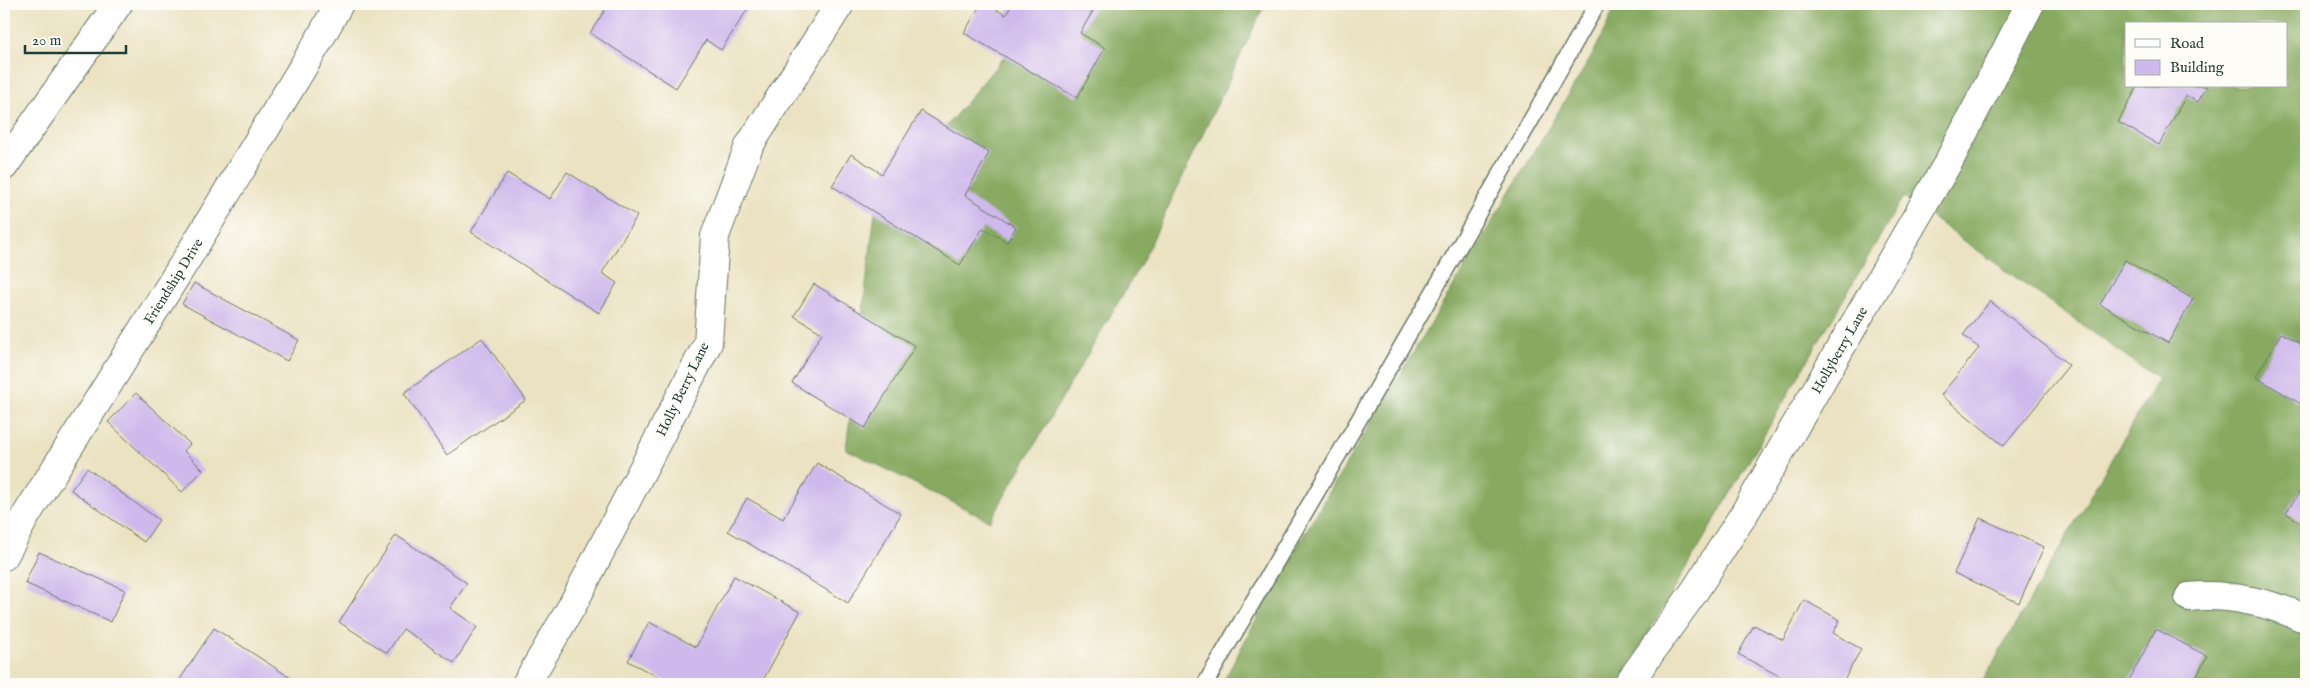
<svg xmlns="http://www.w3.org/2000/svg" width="2310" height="688" viewBox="0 0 2310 688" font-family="'IM FELL English',serif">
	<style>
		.forest { fill: #87aa60; stroke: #53744a; fill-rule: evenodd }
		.building { fill: #cfb8eb }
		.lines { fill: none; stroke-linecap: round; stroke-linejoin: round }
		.lane-casing { stroke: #667765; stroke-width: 18 }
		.street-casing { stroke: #667765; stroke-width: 30 }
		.lane { stroke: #fff; stroke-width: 15 }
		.street { stroke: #fff; stroke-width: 28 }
		.labels { text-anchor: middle; stroke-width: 4.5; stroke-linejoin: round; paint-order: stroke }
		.street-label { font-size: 14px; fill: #1f3d34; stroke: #fdfcf7 }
	</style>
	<rect width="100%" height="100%" fill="#fdfcf7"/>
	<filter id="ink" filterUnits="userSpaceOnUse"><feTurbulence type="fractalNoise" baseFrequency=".02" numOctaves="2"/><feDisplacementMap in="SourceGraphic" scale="10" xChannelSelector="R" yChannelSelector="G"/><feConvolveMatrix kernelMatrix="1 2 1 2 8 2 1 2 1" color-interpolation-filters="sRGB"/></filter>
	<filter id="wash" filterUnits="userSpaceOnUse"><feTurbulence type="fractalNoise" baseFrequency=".0096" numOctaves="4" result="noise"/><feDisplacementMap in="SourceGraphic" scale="20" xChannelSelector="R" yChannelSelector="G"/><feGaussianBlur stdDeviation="1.12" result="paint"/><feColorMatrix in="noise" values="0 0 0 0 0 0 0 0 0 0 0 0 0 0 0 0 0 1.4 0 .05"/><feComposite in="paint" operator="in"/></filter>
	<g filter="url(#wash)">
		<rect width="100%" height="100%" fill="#ebe2c1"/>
		<g class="forest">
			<path d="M 1048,4 L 1265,4 L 1143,260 L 990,521 L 846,449 L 875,212 Z"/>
			<path d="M 1617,4 L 2306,4 L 2306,684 L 1981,684 L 2158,379 L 1903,197 L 1619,684 L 1222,684 L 1282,571 L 1593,54 ZM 2126,24 L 2286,24 L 2286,86 L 2126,86 Z"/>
		</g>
		<g id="blocks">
			<g class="building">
				<path d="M 609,4 L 751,4 L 721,50 L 706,40 L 676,88 L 590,33 Z"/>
				<path d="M 981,4 L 986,4 L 1006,15 L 1012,4 L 1097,4 L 1080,33 L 1105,48 L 1077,98 L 964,33 Z"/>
				<path d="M 2138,86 L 2207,86 L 2198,102 L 2186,96 L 2159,145 L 2118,122 Z"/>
				<path d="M 921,111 L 989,153 L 965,195 L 1016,227 L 1007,242 L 983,228 L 960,265 L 832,186 L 851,154 L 882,174 Z"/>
				<path d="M 567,172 L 637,216 L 602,273 L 617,283 L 599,313 L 471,232 L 507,173 L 550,199 Z"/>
				<path d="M 2125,260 L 2193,299 L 2168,343 L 2100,304 Z"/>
				<path d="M 194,283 L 299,340 L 287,361 L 182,304 Z"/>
				<path d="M 814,284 L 915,346 L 865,428 L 792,383 L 822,333 L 794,316 Z"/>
				<path d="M 1990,301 L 2069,365 L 2004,446 L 1941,395 L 1979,348 L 1963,335 Z"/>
				<path d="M 2281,333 L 2306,347 L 2306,407 L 2256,377 Z"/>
				<path d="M 482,338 L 526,400 L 447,455 L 404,393 Z"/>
				<path d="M 136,393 L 190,444 L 184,451 L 203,470 L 182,492 L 108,422 Z"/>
				<path d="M 817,463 L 901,514 L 848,603 L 728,531 L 747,498 L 783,519 Z"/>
				<path d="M 87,468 L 159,520 L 144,542 L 71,490 Z"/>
				<path d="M 2306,482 L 2306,526 L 2286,513 Z"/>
				<path d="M 1980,518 L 2044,547 L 2019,603 L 1954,573 Z"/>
				<path d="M 396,535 L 467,583 L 450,608 L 477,627 L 454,663 L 403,629 L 387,653 L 339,622 Z"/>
				<path d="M 39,552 L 125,590 L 111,622 L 25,583 Z"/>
				<path d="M 734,576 L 800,612 L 761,684 L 671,684 L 628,661 L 649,622 L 696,647 Z"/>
				<path d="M 1804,600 L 1840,620 L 1833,633 L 1861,649 L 1842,684 L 1794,684 L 1738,654 L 1754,625 L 1783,640 Z"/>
				<path d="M 214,628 L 300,684 L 177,684 Z"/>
				<path d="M 2156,629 L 2207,656 L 2193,684 L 2127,684 Z"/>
			</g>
		</g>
	</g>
	<g filter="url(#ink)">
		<use href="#blocks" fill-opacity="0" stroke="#667765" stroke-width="1"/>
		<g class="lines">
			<defs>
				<path id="lane" d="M 1205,684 L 1439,282 L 1597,4"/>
				<g id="street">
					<path d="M 4,166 L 118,4"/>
					<path d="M 4,556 L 25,517 L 191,252 L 318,42 L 339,4"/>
					<path d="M 2189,597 C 2228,593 2271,603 2306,619"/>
					<path d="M 526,684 L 572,606 L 708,343 L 715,236 L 749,146 L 840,4"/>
					<path d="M 1628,684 L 1694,592 L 1744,514 L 1949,161 L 2030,4"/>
				</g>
			</defs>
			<use href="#lane" class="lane-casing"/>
			<use href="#street" class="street-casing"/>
			<use href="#lane" class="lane"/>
			<use href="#street" class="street"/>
		</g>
	</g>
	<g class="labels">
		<g class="street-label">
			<text transform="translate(173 281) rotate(-58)" y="5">Friendship Drive</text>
			<text transform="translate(1839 350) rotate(-60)" y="5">Hollyberry Lane</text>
			<text transform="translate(682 389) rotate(-64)" y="5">Holly Berry Lane</text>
		</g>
	</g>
	<rect width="2310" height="688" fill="none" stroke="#fdfcf7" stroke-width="20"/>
	<rect x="2125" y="22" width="162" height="65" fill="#fdfcf7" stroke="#a4b0a9"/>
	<rect x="2135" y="39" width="25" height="8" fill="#ffffff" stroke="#a4b0a9"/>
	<text x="2170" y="48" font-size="15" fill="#1f3d34">Road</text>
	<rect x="2135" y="60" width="25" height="15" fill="#cfb8eb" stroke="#a4b0a9"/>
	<text x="2170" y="72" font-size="15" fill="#1f3d34">Building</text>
	<path d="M25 45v8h101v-8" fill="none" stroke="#1f3d34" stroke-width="2.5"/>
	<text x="32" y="45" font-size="15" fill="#1f3d34" stroke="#fdfcf7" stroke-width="4" paint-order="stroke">20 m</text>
</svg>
